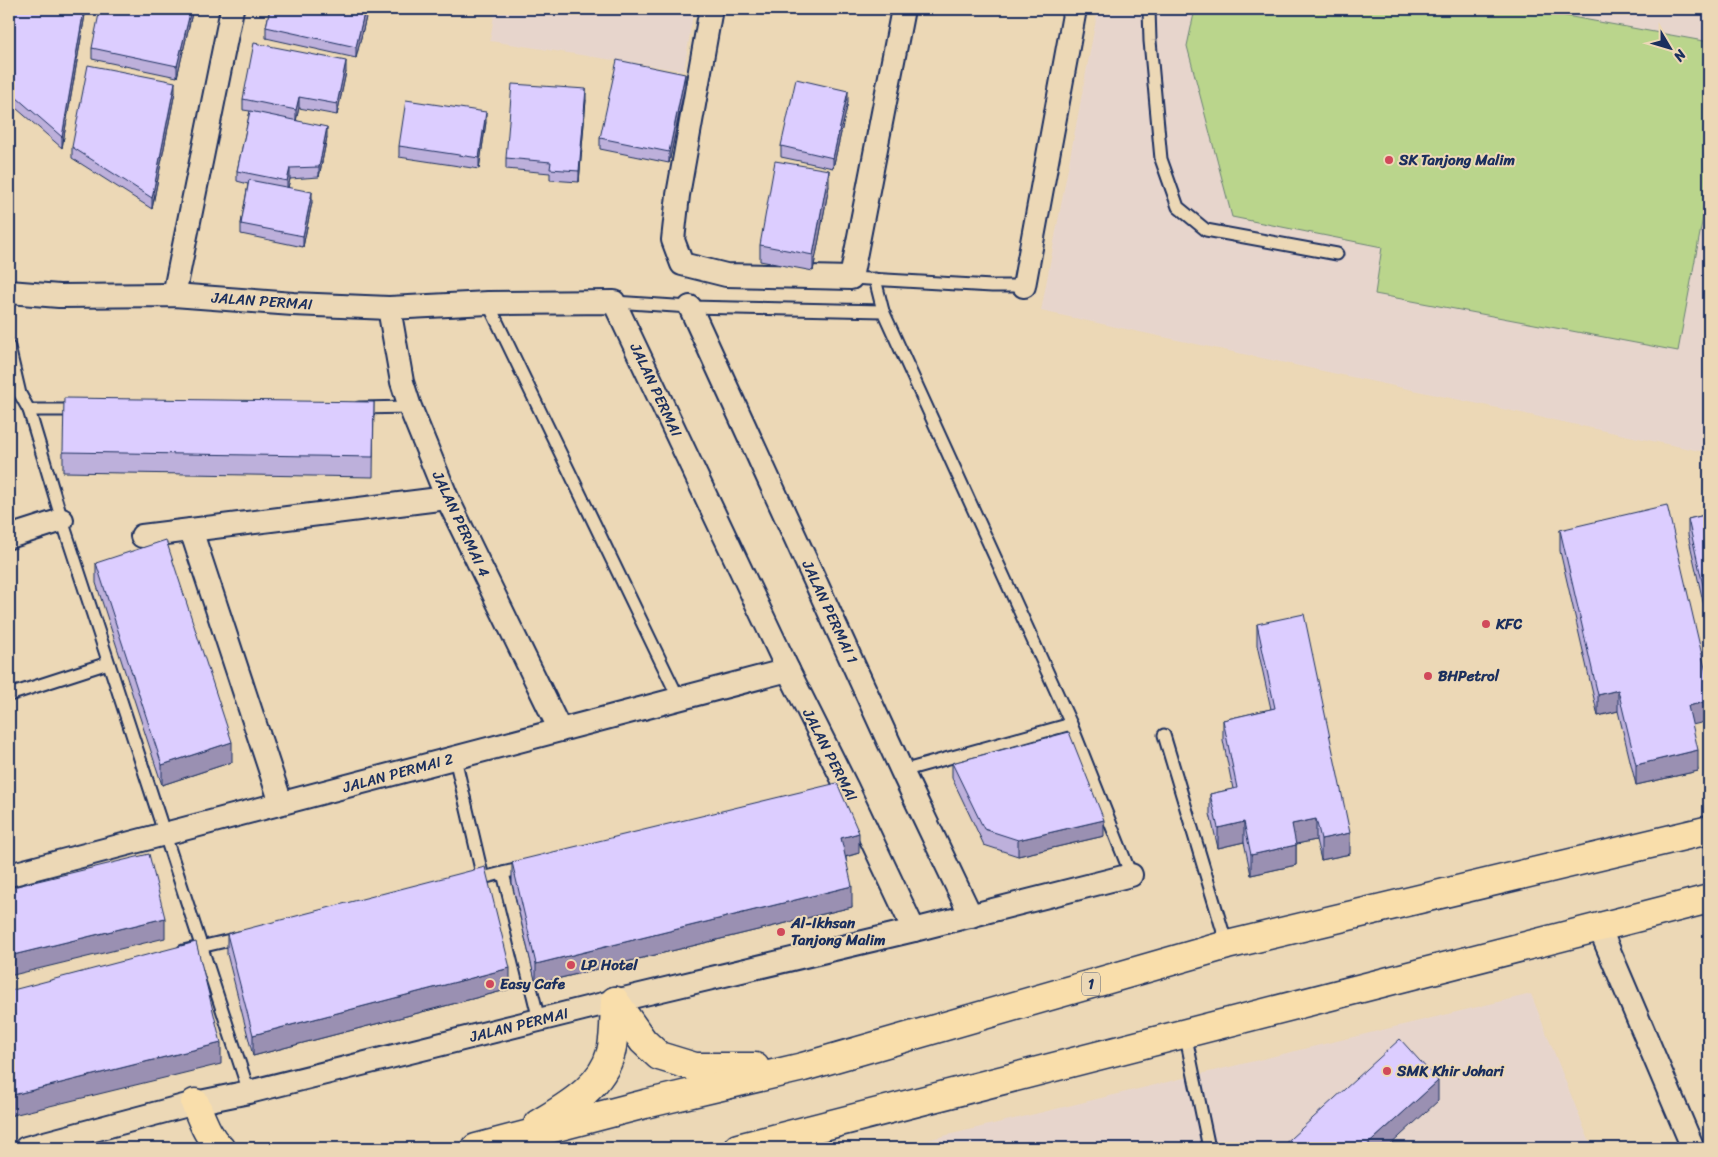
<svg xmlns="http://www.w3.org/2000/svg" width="1718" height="1157" viewBox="0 0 1718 1157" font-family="Sriracha,sans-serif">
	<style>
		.built { fill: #e7d5cc }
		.green { fill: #bad58c; stroke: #6a8275 }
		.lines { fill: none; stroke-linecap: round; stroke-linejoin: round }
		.lane-casing { stroke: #1b2f5e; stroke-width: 15 }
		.street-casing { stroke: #1b2f5e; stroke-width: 26 }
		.primary-casing { stroke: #1b2f5e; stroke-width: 31 }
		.lane { stroke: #ecd8b6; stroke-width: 11 }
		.street { stroke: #ecd8b6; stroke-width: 22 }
		.primary { stroke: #f9deab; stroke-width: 28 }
		.wall { fill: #bdb0db; stroke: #1b2f5e }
		.shaded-wall { fill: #9a90b2; stroke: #1b2f5e }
		.building { fill: #dccdff; stroke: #1b2f5e }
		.poi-dot { fill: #d1495b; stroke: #ecd8b6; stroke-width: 2 }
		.labels { text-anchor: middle; stroke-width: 4; stroke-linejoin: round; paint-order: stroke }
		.shield { fill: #ecd8b6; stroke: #5a6278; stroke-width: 1 }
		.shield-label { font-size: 14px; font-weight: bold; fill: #1b2f5e }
		.poi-label { font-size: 15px; font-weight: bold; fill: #1b2f5e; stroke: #ecd8b6; text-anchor: start }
		.street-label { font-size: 15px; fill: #1b2f5e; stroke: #ecd8b6 }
	</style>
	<rect width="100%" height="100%" fill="#ecd8b6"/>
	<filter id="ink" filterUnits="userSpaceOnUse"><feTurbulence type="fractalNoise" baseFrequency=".02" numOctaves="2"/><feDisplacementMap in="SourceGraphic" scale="10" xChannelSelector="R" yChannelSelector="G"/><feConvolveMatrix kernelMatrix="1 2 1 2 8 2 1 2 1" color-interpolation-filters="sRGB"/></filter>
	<g filter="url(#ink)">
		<g class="built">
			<path d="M 495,9 L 694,9 L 684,71 L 490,41 Z"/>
			<path d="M 1098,9 L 1709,9 L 1709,453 L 1041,311 Z"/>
			<path d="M 1531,994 L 1592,1148 L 894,1148 Z"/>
		</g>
		<path class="green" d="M 1195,9 L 1528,9 L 1709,42 L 1709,185 L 1678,351 L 1375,294 L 1382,247 L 1232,217 L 1187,46 Z"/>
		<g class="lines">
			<defs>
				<g id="lane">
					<path d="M 1149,9 L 1150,41 L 1161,159 L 1178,207 L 1206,230 L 1337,254"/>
					<path d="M 851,278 L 992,286 L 1024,286"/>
					<path d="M 875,279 L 883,311"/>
					<path d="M 614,302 L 690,307 L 883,311 L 1071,724 L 902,771"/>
					<path d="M 488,303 L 679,699"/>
					<path d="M 9,347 L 20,394 L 29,410 L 62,520 L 249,1092"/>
					<path d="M 359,408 L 410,407"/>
					<path d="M 29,410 L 78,410"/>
					<path d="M 9,695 L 108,663"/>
					<path d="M 1071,724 L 1131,875"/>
					<path d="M 1164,735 L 1227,945"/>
					<path d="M 455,758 L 483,878"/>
					<path d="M 503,873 L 539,1020"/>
					<path d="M 474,880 L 527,867"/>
					<path d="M 183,951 L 243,937"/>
					<path d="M 1185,1033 L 1209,1148"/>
				</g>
				<g id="street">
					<path d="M 710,14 L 678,195 L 673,240 L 682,264 L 726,275 L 851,278 L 903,9"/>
					<path d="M 1024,286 L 1075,9"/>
					<path d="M 9,292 L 59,296 L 174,295 L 293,304 L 389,308 L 488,303 L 614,302 L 788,670 L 847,788 L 914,930"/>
					<path d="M 174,295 L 232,9"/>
					<path d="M 690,307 L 902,771 L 971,916"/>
					<path d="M 389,308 L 402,382 L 410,407 L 447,498 L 560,730"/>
					<path d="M 191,530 L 281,803"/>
					<path d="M 142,536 L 447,498"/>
					<path d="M 9,537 L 62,520"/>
					<path d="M 9,875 L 788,670"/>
					<path d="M 1599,927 L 1693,1148"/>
					<path d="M 26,1148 L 195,1103 L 249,1092 L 615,1001 L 914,930 L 1131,875"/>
				</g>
				<g id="primary">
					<path d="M 615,1001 L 643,1041 L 659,1056 L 695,1067 L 755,1067"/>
					<path d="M 195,1103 C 202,1119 207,1136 220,1148"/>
					<path d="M 538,1124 C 567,1106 602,1087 611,1052 C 615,1036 614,1018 615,1001"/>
					<path d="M 476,1148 L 645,1104 L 803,1067 L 1227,945 L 1709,830"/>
					<path d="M 738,1148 L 1709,899"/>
				</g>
			</defs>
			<use href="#lane" class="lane-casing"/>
			<use href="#street" class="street-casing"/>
			<use href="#primary" class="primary-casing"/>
			<use href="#lane" class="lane"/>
			<use href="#street" class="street"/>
			<use href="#primary" class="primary"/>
		</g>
		<g class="wall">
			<path d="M 9,9 L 86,9 L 62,148 L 9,102 Z"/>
			<path d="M 193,9 L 177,77 L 92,59 L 92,48 Z"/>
			<path d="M 270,9 L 368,9 L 356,58 L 266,38 L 266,27 Z"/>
			<path d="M 346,72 L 337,115 L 299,108 L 296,120 L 327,137 L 319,177 L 290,179 L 288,187 L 312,202 L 303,247 L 241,234 L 241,224 L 248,184 L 237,181 L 237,171 L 250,111 L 243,110 L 243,99 Z"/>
			<path d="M 685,85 L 669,163 L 600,149 L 600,138 Z"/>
			<path d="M 175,92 L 152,209 L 72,158 L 72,147 Z"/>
			<path d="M 586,100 L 579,182 L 550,180 L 550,173 L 506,169 L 506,158 Z"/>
			<path d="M 848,102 L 833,168 L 781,157 L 781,146 Z"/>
			<path d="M 486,122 L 479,169 L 399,157 L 399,146 Z"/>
			<path d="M 829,186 L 813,271 L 760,261 L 760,245 Z"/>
			<path d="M 374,402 L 373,477 L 63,472 L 63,452 Z"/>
			<path d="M 1709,514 L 1709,628 L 1688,535 L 1688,519 Z"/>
			<path d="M 1560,530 L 1692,725 L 1698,771 L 1636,785 L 1618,711 L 1598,716 L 1560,551 Z"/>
			<path d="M 96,563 L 232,762 L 162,785 L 96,583 Z"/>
			<path d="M 1257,624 L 1350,854 L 1321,860 L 1316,840 L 1296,844 L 1296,865 L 1251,875 L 1244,842 L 1218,848 L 1210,814 L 1210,794 L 1233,789 L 1223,740 L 1223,720 L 1271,709 L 1257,645 Z"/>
			<path d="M 952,763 L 1104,836 L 1018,856 L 984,845 L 952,778 Z"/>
			<path d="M 859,853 L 846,857 L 852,907 L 536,984 L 512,883 L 512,862 Z"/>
			<path d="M 227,934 L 510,989 L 253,1056 L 227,954 Z"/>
		</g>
		<g class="shaded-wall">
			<path d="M 84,9 L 86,9 L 62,148 L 62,137 Z"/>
			<path d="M 191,9 L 193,9 L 177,77 L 177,66 Z"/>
			<path d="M 365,9 L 368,9 L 356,58 L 356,47 Z"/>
			<path d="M 346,61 L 346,72 L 337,115 L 337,104 Z"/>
			<path d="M 685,74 L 685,85 L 669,163 L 669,152 Z"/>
			<path d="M 175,82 L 175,92 L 152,209 L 152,198 Z"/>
			<path d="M 586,89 L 586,100 L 579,182 L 579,171 Z"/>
			<path d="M 848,91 L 848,102 L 833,168 L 833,158 Z"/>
			<path d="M 299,97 L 299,108 L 296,121 L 296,110 Z"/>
			<path d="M 486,112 L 486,122 L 479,169 L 479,158 Z"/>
			<path d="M 327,127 L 327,137 L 319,177 L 319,167 Z"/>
			<path d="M 290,168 L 290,179 L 287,192 L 287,181 Z"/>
			<path d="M 829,170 L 829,186 L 813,271 L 813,255 Z"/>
			<path d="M 312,192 L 312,202 L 303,247 L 303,236 Z"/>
			<path d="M 1618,690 L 1618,711 L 1598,716 L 1598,695 Z"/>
			<path d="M 1709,701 L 1709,721 L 1688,726 L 1688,706 Z"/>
			<path d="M 232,742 L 232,762 L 162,785 L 162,765 Z"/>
			<path d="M 1698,750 L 1698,771 L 1636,785 L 1636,765 Z"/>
			<path d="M 1316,819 L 1316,840 L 1292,845 L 1292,824 Z"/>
			<path d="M 1104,820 L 1104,836 L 1018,856 L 1018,840 Z"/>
			<path d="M 1244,822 L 1244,842 L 1218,848 L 1218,828 Z"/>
			<path d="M 859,833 L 859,853 L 841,858 L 841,838 Z"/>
			<path d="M 1350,833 L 1350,854 L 1321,860 L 1321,839 Z"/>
			<path d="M 1296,845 L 1296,865 L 1251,875 L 1251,855 Z"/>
			<path d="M 852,886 L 852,907 L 536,984 L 536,964 Z"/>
			<path d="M 165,918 L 165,938 L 9,976 L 9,956 Z"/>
			<path d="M 510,968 L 510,989 L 253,1056 L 253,1035 Z"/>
			<path d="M 221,1043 L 221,1064 L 9,1116 L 9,1096 Z"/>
			<path d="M 1438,1081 L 1438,1101 L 1387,1148 L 1364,1148 Z"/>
		</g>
		<g class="building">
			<path d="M 9,9 L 84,9 L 62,137 L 9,91 Z"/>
			<path d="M 100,9 L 191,9 L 177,66 L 92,48 Z"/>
			<path d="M 270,9 L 365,9 L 356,47 L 266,27 Z"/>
			<path d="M 254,43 L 346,61 L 337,104 L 299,97 L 296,110 L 243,99 Z"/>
			<path d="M 617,60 L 685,74 L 669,152 L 600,138 Z"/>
			<path d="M 88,65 L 175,82 L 152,198 L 72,147 Z"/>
			<path d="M 796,79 L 848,91 L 833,158 L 781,146 Z"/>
			<path d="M 512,84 L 586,89 L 579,171 L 550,169 L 551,162 L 506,158 Z"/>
			<path d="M 406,100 L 486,112 L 479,158 L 399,146 Z"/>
			<path d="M 250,111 L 327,127 L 319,167 L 290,168 L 287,181 L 237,171 Z"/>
			<path d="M 775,161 L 829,170 L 813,255 L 760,245 Z"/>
			<path d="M 249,180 L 312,192 L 303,236 L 241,224 Z"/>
			<path d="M 64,398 L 374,402 L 373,457 L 63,452 Z"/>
			<path d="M 1667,505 L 1709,685 L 1709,701 L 1688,706 L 1698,750 L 1636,765 L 1618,690 L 1598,695 L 1560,530 Z"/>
			<path d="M 1709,514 L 1709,612 L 1688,519 Z"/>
			<path d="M 166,540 L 232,742 L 162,765 L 96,563 Z"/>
			<path d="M 1304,614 L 1350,833 L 1321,839 L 1316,819 L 1292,824 L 1296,845 L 1251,855 L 1244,822 L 1218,828 L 1210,794 L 1237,788 L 1223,720 L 1275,708 L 1257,624 Z"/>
			<path d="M 1069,732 L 1104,820 L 1018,840 L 984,829 L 952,763 Z"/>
			<path d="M 837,783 L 859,833 L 841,838 L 852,886 L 536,964 L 512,862 Z"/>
			<path d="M 149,854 L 165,918 L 9,956 L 9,888 Z"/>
			<path d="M 485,867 L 510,968 L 253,1035 L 227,934 Z"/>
			<path d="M 196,942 L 221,1043 L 9,1096 L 9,991 Z"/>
			<path d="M 1400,1039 L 1438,1081 L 1364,1148 L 1280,1148 Z"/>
		</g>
	</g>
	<g class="poi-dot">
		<circle cx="1389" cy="160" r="5"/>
		<circle cx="1486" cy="624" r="5"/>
		<circle cx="1428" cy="676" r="5"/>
		<circle cx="781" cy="932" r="5"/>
		<circle cx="571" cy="965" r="5"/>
		<circle cx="490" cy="984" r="5"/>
		<circle cx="1387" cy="1071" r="5"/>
	</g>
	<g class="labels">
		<rect class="shield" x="1082" y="972.5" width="18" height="23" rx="4"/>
		<g class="shield-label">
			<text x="1091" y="989">1</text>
		</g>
		<g class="poi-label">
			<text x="1399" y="165">SK Tanjong Malim</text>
			<text x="1496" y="629">KFC</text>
			<text x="1438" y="681">BHPetrol</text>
			<text x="791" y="928">Al-Ikhsan<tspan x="791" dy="17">Tanjong Malim</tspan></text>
			<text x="581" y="970">LP Hotel</text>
			<text x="500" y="989">Easy Cafe</text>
			<text x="1397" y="1076">SMK Khir Johari</text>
		</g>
		<g class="street-label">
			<text transform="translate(262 301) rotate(4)" y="5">JALAN PERMAI</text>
			<text transform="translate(656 390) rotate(65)" y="5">JALAN PERMAI</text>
			<text transform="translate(461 524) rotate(65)" y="5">JALAN PERMAI 4</text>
			<text transform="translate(830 612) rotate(65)" y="5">JALAN PERMAI 1</text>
			<text transform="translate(830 755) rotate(63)" y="5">JALAN PERMAI</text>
			<text transform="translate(398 773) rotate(-15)" y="5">JALAN PERMAI 2</text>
			<text transform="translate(519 1025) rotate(-14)" y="5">JALAN PERMAI</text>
		</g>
	</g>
	<rect width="1718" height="1157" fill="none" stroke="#ecd8b6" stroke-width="30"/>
	<rect x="15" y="15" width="1688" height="1127" fill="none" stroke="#1b2f5e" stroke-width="2" filter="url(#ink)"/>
	<g transform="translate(1670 48) rotate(128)" stroke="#ecd8b6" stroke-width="4" paint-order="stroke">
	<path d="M0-4L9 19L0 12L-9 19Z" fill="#1b2f5e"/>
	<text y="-8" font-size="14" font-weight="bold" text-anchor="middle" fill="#1b2f5e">N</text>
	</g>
</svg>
